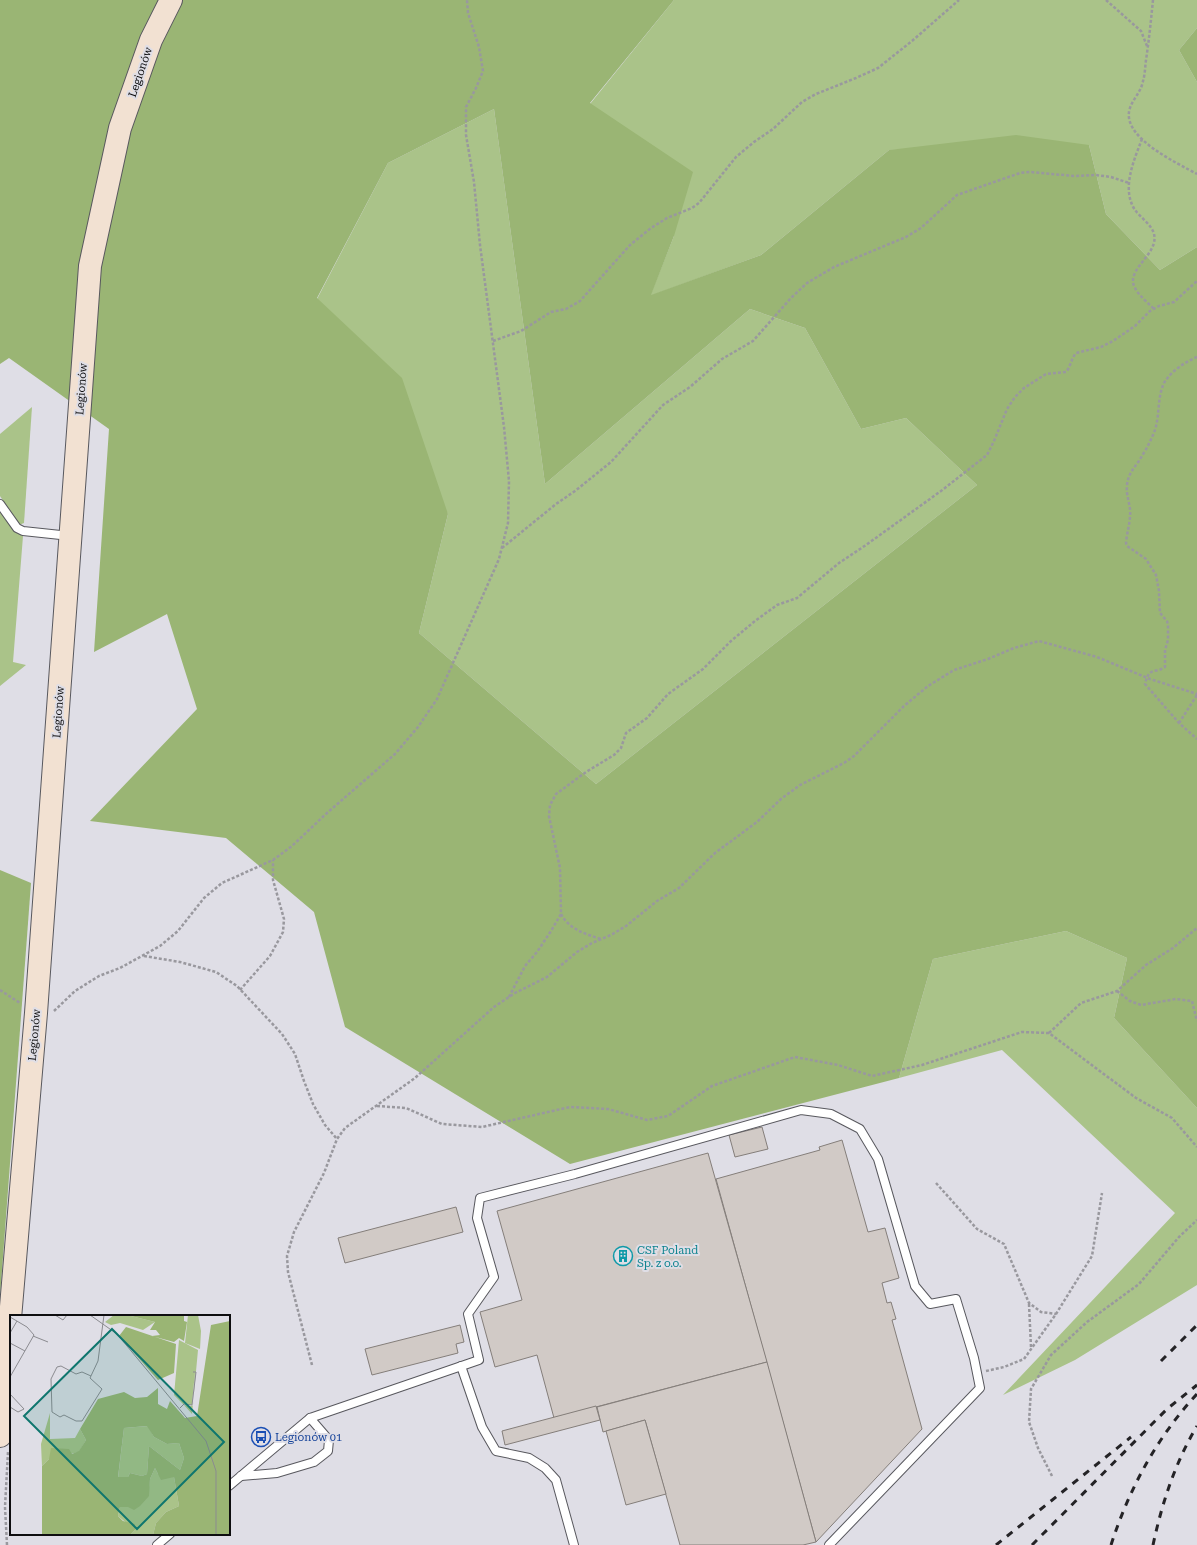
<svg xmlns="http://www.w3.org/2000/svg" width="1197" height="1545" viewBox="0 0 1197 1545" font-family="'Roboto Serif',serif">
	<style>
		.green { fill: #aac389 }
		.forest { fill: #9ab574; fill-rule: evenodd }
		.building { fill: #d1cac6; stroke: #847e7a }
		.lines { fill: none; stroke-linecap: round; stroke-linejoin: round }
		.lane-casing { stroke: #58585e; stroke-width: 10 }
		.secondary-casing { stroke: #58585e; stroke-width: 24 }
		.path { stroke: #99989e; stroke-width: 2.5; stroke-dasharray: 3 2; stroke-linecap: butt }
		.lane { stroke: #fff; stroke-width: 8 }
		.secondary { stroke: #f2e1d2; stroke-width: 22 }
		.rail { stroke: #242326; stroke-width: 3; stroke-dasharray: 7 7; stroke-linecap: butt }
		.labels { text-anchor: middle; stroke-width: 4; stroke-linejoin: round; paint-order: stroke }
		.street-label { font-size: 11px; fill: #0e0e10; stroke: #dfdee6 }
		.culture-label { font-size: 11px; fill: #0d838f; stroke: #dfdee6; text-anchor: start }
		.transit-label { font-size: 11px; fill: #164399; stroke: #dfdee6; text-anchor: start }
		.inset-road { fill: none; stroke: #8b8b90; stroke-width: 1 }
		.view { fill: #0f766e; fill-opacity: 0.15; stroke: #0f766e; stroke-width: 2 }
		.inset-edge { fill: none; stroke: #0e0e10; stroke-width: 2 }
	</style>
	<rect width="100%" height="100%" fill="#dfdee6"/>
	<g class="green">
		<path d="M 674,0 L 1197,0 L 1197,28 L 1179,50 L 1197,82 L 1197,247 L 1160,270 L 1106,214 L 1089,145 L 889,150 L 761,255 L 650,296 L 674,236 L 590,104 Z"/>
		<path d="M 494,109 L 545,484 L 750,309 L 805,328 L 861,429 L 906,418 L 977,485 L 596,784 L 419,633 L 448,514 L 317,299 L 388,163 Z"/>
		<path d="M 32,407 L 24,523 L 19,525 L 0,496 L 0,434 Z"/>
		<path d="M 0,511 L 14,531 L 23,536 L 13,662 L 26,665 L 0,686 Z"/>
		<path d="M 1066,931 L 1127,958 L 1114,1018 L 1197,1108 L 1197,1285 L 1075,1360 L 1003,1395 L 1175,1213 L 1002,1050 L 899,1078 L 933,959 Z"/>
	</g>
	<g class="forest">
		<path d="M 0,0 L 674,0 L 590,103 L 693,172 L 674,236 L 651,295 L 761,255 L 889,150 L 1016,135 L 1089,145 L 1106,214 L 1160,270 L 1197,247 L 1197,1108 L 1114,1018 L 1127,958 L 1066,931 L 933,959 L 899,1078 L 570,1164 L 345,1027 L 314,912 L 226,838 L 90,821 L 197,709 L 167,614 L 94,652 L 109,429 L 9,358 L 0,364 ZM 494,109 L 545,484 L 750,309 L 805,328 L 861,429 L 906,418 L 977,485 L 596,784 L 419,633 L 448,514 L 402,378 L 317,298 L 388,163 Z"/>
		<path d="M 1197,28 L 1197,82 L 1179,50 Z"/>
		<path d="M 0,870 L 31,883 L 0,1297 Z"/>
	</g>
	<g class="building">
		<path d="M 762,1127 L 768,1149 L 735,1157 L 729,1135 Z"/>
		<path d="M 842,1140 L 868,1232 L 885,1228 L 899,1278 L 882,1283 L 887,1303 L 891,1302 L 896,1319 L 892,1320 L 922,1429 L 816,1542 L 716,1179 L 820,1150 L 819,1147 Z"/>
		<path d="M 708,1153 L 767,1362 L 554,1418 L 537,1355 L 495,1367 L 480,1312 L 522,1300 L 497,1211 Z"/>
		<path d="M 456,1207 L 463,1232 L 345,1263 L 338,1238 Z"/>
		<path d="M 460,1325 L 464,1342 L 456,1344 L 458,1353 L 372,1375 L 365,1349 Z"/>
		<path d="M 767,1362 L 816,1542 L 803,1545 L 680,1545 L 645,1420 L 603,1432 L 597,1407 Z"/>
		<path d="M 596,1406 L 600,1420 L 505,1445 L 502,1431 Z"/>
		<path d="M 645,1420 L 666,1494 L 626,1505 L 606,1431 Z"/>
	</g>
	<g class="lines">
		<defs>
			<g id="lane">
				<path d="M 0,504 L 17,528 L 23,531 L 70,536"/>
				<path d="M 461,1366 L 482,1427 L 496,1451 L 529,1458 L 545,1468 L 556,1480 L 574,1545"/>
				<path d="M 241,1476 L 277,1473 L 314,1462 L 328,1451 L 329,1440 L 310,1418"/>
				<path d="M 229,1486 L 310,1418 L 479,1360 L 468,1314 L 494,1277 L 477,1218 L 480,1198 L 575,1174 L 801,1110 L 831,1114 L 860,1129 L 878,1159 L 915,1286 L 930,1304 L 956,1299 L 974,1358 L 980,1388 L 829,1545"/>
				<path d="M 157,1545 L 170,1534"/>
			</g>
			<path id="secondary" d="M 0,1436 L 36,1013 L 90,266 L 120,128 L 151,40 L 171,0"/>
		</defs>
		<use href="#lane" class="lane-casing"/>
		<use href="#secondary" class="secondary-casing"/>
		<g class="path">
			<path d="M 1106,0 L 1141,31 L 1147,46"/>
			<path d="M 1153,0 C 1151,20 1149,40 1146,60 C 1145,67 1145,75 1143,81 C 1141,93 1131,100 1129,112 C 1125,139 1177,163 1197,174"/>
			<path d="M 1142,139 C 1134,160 1121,189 1135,210 C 1140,217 1152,225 1154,234 C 1159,254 1127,268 1134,286 C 1138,295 1147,302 1154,309"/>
			<path d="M 493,341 L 521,331 L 551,312 L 566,309 L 580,301 L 630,245 L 651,228 L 667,218 L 692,208 L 699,203 L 736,157 L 754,142 L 773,129 L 802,102 L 816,94 L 856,78 L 878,68 L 912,41 L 959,0"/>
			<path d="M 1197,357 C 1185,362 1171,371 1164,383 C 1156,400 1161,420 1152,437 C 1149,445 1143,454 1139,461 C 1133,469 1128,475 1127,485 C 1126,494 1129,501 1130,509 C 1131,521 1127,531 1126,543 L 1127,546 L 1146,559 L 1156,575 L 1159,591 L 1160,613 L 1167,621 L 1168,625 L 1168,640 L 1165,650 L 1165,667 C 1155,674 1149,666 1145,684 L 1179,723 L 1197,739"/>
			<path d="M 502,548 L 556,504 L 575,491 L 611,462 L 663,405 L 690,387 L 722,359 L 753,341 L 791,298 L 807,283 L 834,267 L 906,237 L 921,228 L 957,195 L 1020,173 L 1030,172 L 1074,176 L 1096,175 L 1111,177 L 1129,183"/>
			<path d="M 1179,723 L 1197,695"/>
			<path d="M 561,914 C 569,929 585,934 601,939"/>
			<path d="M 144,956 L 180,962 L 216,972 L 237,986 L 282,1034 L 295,1054 L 304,1081 L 313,1104 L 325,1125 L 337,1139"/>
			<path d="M 0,990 L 20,1003"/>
			<path d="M 240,990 L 270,956 L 283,932 L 284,919 L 273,880 L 273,860"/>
			<path d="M 1117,991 L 1130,1001 L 1141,1005 L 1176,999 L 1192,1001 L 1197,1021"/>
			<path d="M 509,997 L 525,966 L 537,952 L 551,931 L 561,914 L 560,868 L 549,816 L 550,805 L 556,794 L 586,772 L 614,755 L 621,748 L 626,733 L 647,718 L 668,694 L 703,669 L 731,641 L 755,621 L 777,605 L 797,598 L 839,563 L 866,545 L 941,491 L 987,455 L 994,441 L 1007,409 L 1015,397 L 1024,388 L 1046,374 L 1066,372 C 1071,366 1071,359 1076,353 L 1101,347 L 1113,341 L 1135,326 L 1150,311 L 1159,306 L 1174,302 L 1197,281"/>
			<path d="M 54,1011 L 75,991 L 99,976 L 120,968 L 160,946 L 178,931 L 204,898 L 222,883 L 273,860 L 292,846 L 327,813 L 395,754 L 418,727 L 437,699 L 499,559 L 508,523 L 509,481 L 504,427 L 480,245 L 474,182 L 466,135 L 466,107 L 476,88 L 483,71 L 479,47 L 468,13 L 467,0"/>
			<path d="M 1049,1033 L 1081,1003 L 1117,991 L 1146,965 L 1173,948 L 1197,928"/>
			<path d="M 377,1106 L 406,1108 L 442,1124 L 482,1127 L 570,1107 L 608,1109 L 647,1120 L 668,1116 L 712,1086 L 795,1057 L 838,1065 L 872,1076 L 922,1065 L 1022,1032 L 1049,1033 L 1136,1098 L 1172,1118 L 1197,1147"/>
			<path d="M 936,1183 L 977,1229 L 1004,1244 L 1029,1303 L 1041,1312 L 1056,1314"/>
			<path d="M 1029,1304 L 1031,1347"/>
			<path d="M 312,1365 L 288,1272 L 287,1256 L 294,1232 L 324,1173 L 337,1139 L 345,1128 L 415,1078 L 494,1007 L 515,993 L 547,977 L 577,952 L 592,943 L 611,935 L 626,926 L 657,901 L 679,888 L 715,853 L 757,822 L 781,799 L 800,785 L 844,763 L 854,756 L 904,706 L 928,686 L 954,670 L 988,659 L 1014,648 L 1039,641 L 1097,657 L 1150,679 L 1197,694"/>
			<path d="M 986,1371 L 1004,1367 L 1024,1359 L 1056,1314 L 1092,1256 L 1102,1193"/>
			<path d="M 1052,1476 L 1038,1448 L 1029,1422 L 1031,1389 L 1051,1355 L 1087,1322 L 1139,1284 L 1179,1237 L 1197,1220"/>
			<path d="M 7,1545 L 5,1507 L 8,1452"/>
		</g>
		<use href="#lane" class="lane"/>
		<use href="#secondary" class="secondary"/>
		<g class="rail">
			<path d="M 1161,1361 L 1197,1325"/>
			<path d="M 996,1545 L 1131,1437"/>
			<path d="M 1032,1545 L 1167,1409 L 1197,1385"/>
			<path d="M 1111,1545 C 1129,1489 1157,1437 1197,1394"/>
			<path d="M 1153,1545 C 1162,1503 1175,1463 1197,1426"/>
		</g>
	</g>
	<defs>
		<symbol id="building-ring" viewBox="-11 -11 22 22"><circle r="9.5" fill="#dfdee6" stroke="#0f9aa8" stroke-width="1.5"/><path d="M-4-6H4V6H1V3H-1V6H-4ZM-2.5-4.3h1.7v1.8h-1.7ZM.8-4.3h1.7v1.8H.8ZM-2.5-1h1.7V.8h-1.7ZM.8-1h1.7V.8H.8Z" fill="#0f9aa8"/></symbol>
		<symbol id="bus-ring" viewBox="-11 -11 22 22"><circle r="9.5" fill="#dfdee6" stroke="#1a4fb4" stroke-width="1.5"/><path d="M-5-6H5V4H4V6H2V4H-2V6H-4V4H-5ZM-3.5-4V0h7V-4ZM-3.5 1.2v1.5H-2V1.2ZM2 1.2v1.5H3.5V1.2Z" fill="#1a4fb4"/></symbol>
	</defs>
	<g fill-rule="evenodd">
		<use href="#building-ring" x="612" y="1245" width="22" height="22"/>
		<use href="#bus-ring" x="250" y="1426" width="22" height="22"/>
	</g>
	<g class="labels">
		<g class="street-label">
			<text transform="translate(140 72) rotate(-71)" y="4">Legionów</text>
			<text transform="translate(81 389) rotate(-86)" y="4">Legionów</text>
			<text transform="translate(58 712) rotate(-86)" y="4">Legionów</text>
			<text transform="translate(34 1035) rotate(-85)" y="4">Legionów</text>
		</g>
		<g class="culture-label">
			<text x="637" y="1254">CSF Poland<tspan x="637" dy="13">Sp. z o.o.</tspan></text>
		</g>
		<g class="transit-label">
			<text x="275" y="1441">Legionów 01</text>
		</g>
	</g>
	<g transform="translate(10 1315)">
		<rect width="220" height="220" fill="#dfdee6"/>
		<path d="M 104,0 L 117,0 L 145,7 L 133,15 L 110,8 L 101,10 L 95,7 ZM 178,0 L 188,0 L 191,16 L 190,34 L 175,28 ZM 169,25 L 188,35 L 182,99 L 174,90 L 181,91 L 183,90 L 185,56 L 182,90 L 173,89 L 164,80 ZM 40,98 L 40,124 L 65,123 L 70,114 L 76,125 L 69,137 L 39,144 L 32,151 L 31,129 ZM 138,111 L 144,122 L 157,129 L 169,128 L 174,143 L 170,155 L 139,131 L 137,159 L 132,161 L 120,158 L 118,162 L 108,163 L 114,113 ZM 145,153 L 148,159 L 164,162 L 169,191 L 156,197 L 146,208 L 143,220 L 120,220 L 125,215 L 108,201 L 110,192 L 118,192 L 138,181 L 140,164 Z" fill="#aac389"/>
		<path d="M 117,0 L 147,0 L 146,6 L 147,0 L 174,0 L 174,6 L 177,7 L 174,26 L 169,23 L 164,27 L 142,21 L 150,20 L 146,15 L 140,15 L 145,7 ZM 220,6 L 220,220 L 143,220 L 146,208 L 156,197 L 169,191 L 164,162 L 151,165 L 145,153 L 140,164 L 139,181 L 130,191 L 124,195 L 118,192 L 110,192 L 108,201 L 113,206 L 125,209 L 125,215 L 120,220 L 32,220 L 32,151 L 39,144 L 41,133 L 59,134 L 62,139 L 69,136 L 76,125 L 70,114 L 88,84 L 114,77 L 125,83 L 137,82 L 148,73 L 148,89 L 157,94 L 160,86 L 175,103 L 187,101 L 201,10 ZM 137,111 L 144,122 L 157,129 L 169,128 L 174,143 L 170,155 L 139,131 L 137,159 L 132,161 L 120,158 L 118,162 L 108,162 L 114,113 ZM 116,12 L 166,29 L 164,58 L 148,65 L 109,21 Z" fill="#9ab574" fill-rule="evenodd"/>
		<path class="inset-road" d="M 45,0 L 53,5 L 57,0M 80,0 L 107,19 L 196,126 L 206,156 L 206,220M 0,2 L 17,12 L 24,20 L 0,62M 0,18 L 7,6M 23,21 L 38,27M 0,28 L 15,36M 81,61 L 72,57 L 66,59 L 51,51 L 47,52 L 41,64 L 42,97 L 50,102 L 54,100 L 66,106 L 72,106 L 92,74 L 80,63 L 88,46 L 94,0M 0,79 L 14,94 L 8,97 L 0,92M 170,93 L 174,89 L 182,90 L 186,57 L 183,57"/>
		<path class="view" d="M 102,14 L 214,127 L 127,214 L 14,101 Z"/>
		<rect width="220" height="220" class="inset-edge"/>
	</g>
</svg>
